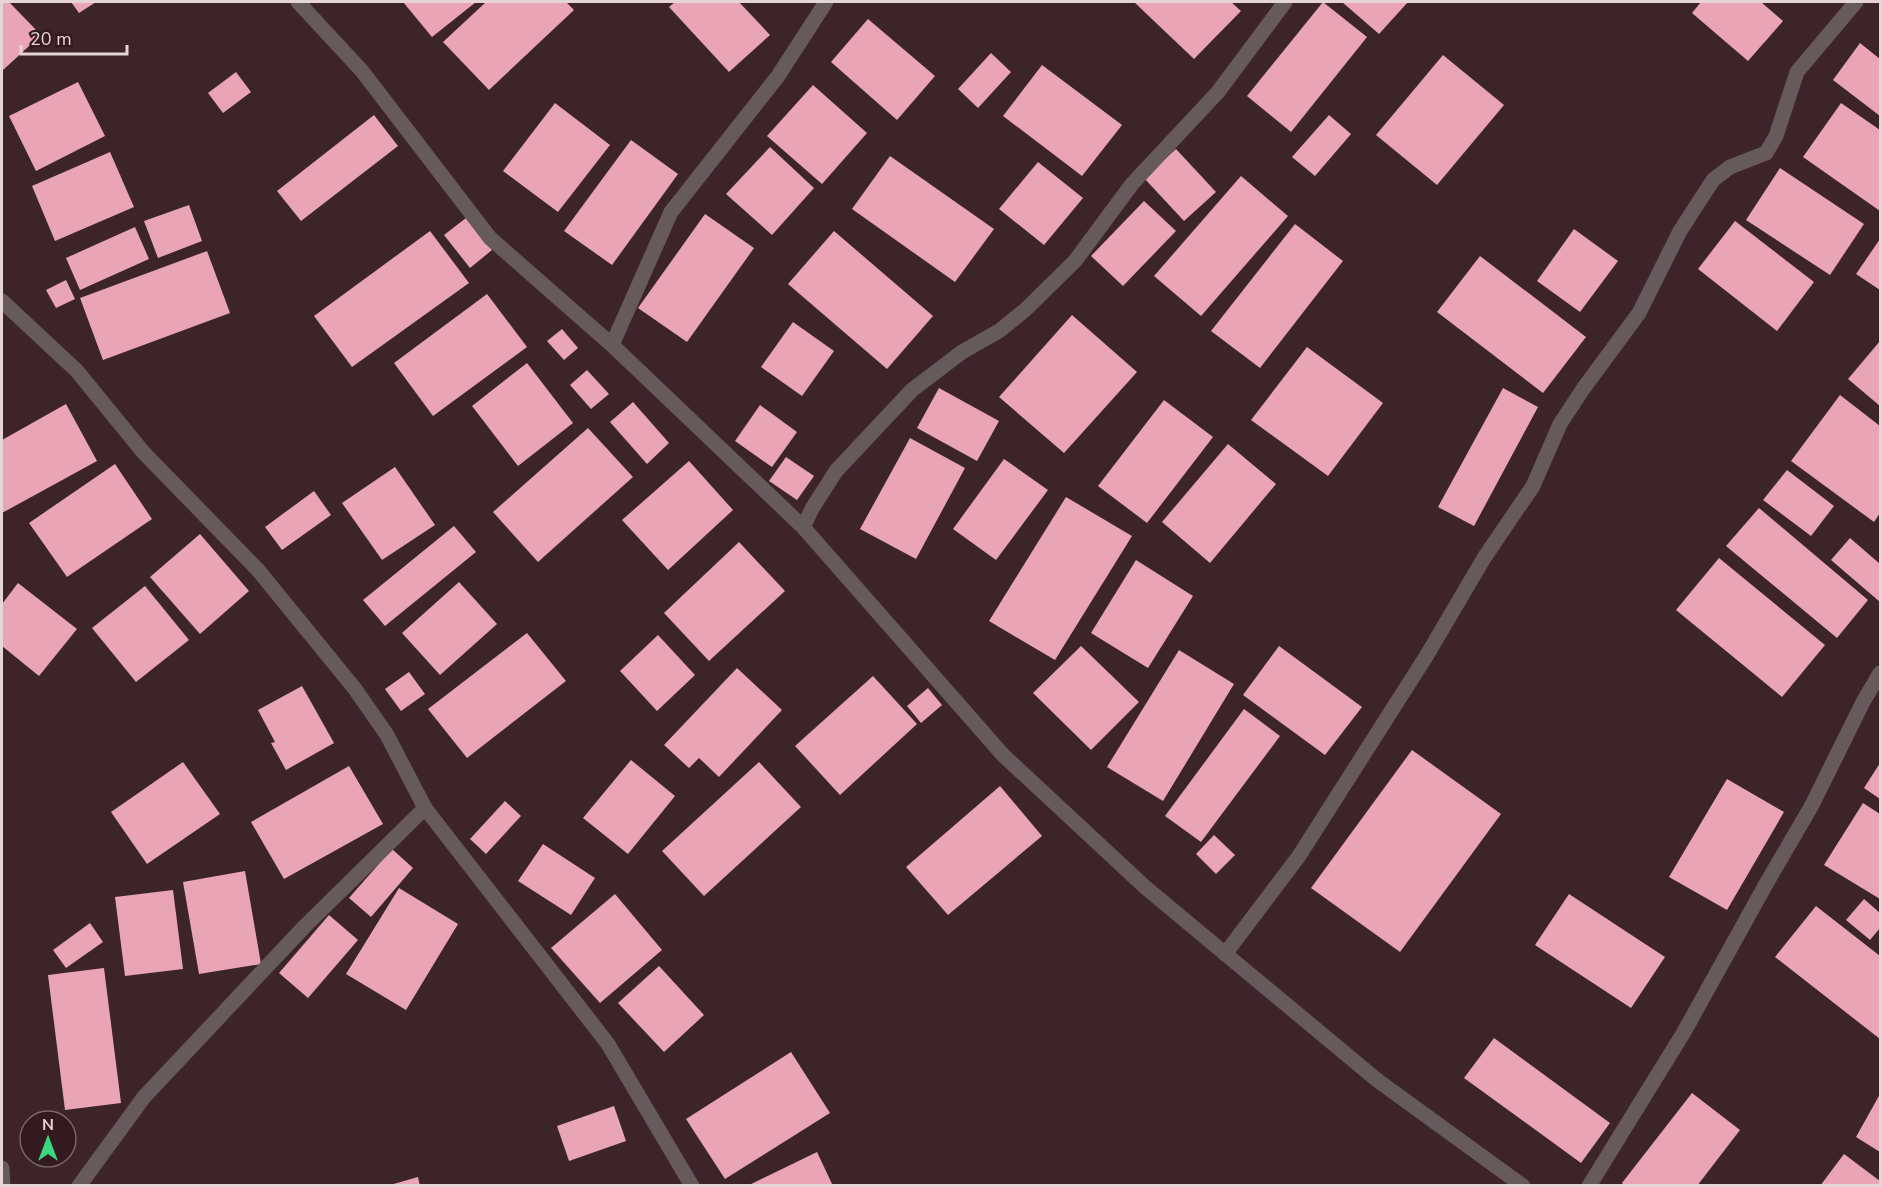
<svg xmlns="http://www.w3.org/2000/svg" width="1882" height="1187" viewBox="0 0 1882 1187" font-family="'Nunito Sans',sans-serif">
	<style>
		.building { fill: #e9a5b5 }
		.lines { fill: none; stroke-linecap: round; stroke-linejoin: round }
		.minor { stroke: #675a5c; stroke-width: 15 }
	</style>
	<rect width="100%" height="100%" fill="#3c242a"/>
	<g class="building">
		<path d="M 2,2 L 9,2 L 41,35 L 2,71 Z"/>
		<path d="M 71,2 L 96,2 L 79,13 Z"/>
		<path d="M 403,2 L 476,2 L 432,37 Z"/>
		<path d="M 486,2 L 566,2 L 574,10 L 489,90 L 443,42 Z"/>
		<path d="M 675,2 L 739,2 L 770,35 L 729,72 L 669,7 Z"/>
		<path d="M 1134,2 L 1231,2 L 1241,11 L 1194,59 Z"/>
		<path d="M 1323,2 L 1367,37 L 1291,132 L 1247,96 Z"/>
		<path d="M 1342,2 L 1408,2 L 1379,34 Z"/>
		<path d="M 1701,2 L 1761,2 L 1783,21 L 1748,61 L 1692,13 Z"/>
		<path d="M 868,19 L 935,76 L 897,120 L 831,62 Z"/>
		<path d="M 1860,43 L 1880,59 L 1880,116 L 1833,80 Z"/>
		<path d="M 991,53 L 1011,72 L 978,108 L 958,89 Z"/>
		<path d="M 1443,55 L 1504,105 L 1437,185 L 1376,135 Z"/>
		<path d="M 1042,65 L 1122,125 L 1082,176 L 1003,116 Z"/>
		<path d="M 236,72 L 251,92 L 223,113 L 208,93 Z"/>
		<path d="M 78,82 L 105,136 L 36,171 L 9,116 Z"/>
		<path d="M 813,85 L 867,133 L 822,184 L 767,136 Z"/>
		<path d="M 555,103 L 610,145 L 558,212 L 503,171 Z"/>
		<path d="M 1841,103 L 1880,130 L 1880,211 L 1803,157 Z"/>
		<path d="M 374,115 L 398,146 L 301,221 L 277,191 Z"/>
		<path d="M 1329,115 L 1351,134 L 1315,176 L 1292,157 Z"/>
		<path d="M 631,140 L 678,174 L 612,265 L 564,231 Z"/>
		<path d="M 770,147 L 814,188 L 772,235 L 726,194 Z"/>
		<path d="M 1176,149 L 1216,192 L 1184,221 L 1144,178 Z"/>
		<path d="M 110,152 L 134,207 L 55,241 L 32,186 Z"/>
		<path d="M 890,156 L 994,229 L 955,282 L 852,209 Z"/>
		<path d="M 1038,162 L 1083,198 L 1044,245 L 999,209 Z"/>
		<path d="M 1780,168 L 1864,224 L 1830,275 L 1746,220 Z"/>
		<path d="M 1241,176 L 1288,216 L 1201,316 L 1154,276 Z"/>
		<path d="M 1144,201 L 1176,231 L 1123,286 L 1091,256 Z"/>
		<path d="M 189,205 L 202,241 L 158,258 L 144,221 Z"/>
		<path d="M 705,214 L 754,248 L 687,342 L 638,308 Z"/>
		<path d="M 466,218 L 492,250 L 470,268 L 444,235 Z"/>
		<path d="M 1735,221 L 1814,282 L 1777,331 L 1698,269 Z"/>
		<path d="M 1295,224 L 1343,261 L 1260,368 L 1211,331 Z"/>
		<path d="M 135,227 L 149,259 L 80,290 L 66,258 Z"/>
		<path d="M 1574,229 L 1618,261 L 1580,312 L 1537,281 Z"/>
		<path d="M 430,231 L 469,283 L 352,367 L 314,316 Z"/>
		<path d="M 834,231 L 933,316 L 887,369 L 788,284 Z"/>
		<path d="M 1880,239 L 1880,290 L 1856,274 Z"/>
		<path d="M 207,251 L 230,313 L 103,360 L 80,298 Z"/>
		<path d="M 1480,256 L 1586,337 L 1543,393 L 1437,312 Z"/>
		<path d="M 66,280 L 75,299 L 56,308 L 46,290 Z"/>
		<path d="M 487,294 L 527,347 L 433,416 L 394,363 Z"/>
		<path d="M 1072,315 L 1137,372 L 1064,453 L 999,397 Z"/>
		<path d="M 793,322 L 834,351 L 802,396 L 761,367 Z"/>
		<path d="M 562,329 L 578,348 L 564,360 L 547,341 Z"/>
		<path d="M 1880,341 L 1880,406 L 1848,379 Z"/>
		<path d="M 1307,347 L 1383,403 L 1328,476 L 1251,420 Z"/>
		<path d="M 527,363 L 573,423 L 518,466 L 472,406 Z"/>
		<path d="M 587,370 L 609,394 L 591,409 L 570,385 Z"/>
		<path d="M 939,388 L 999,421 L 977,461 L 917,428 Z"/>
		<path d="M 1503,388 L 1538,407 L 1474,526 L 1438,507 Z"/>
		<path d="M 1840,395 L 1880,426 L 1880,513 L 1874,522 L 1791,461 Z"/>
		<path d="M 1164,400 L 1213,437 L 1147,523 L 1098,486 Z"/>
		<path d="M 633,402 L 669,443 L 647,464 L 610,422 Z"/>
		<path d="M 66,404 L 97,461 L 2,513 L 2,440 Z"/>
		<path d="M 760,405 L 797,432 L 772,467 L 735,441 Z"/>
		<path d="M 588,428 L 633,477 L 538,562 L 493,512 Z"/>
		<path d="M 910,438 L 965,468 L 916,559 L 860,529 Z"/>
		<path d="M 1228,444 L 1276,484 L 1210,563 L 1162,522 Z"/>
		<path d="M 786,457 L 814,476 L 797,500 L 769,481 Z"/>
		<path d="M 1004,459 L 1048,490 L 996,560 L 953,529 Z"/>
		<path d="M 689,461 L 733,510 L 668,570 L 622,520 Z"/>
		<path d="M 115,464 L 152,519 L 67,577 L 29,523 Z"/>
		<path d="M 395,467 L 435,525 L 382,560 L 342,503 Z"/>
		<path d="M 1787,470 L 1834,506 L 1811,536 L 1763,500 Z"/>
		<path d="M 314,491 L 331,515 L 282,550 L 265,527 Z"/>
		<path d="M 1066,497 L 1132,536 L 1055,660 L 989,621 Z"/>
		<path d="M 1759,508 L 1868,600 L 1837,638 L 1726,546 Z"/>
		<path d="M 454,526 L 476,552 L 385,626 L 363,600 Z"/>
		<path d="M 200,534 L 249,591 L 200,634 L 150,577 Z"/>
		<path d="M 1850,538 L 1880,564 L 1880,602 L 1831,560 Z"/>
		<path d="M 739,542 L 785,591 L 709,661 L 664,613 Z"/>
		<path d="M 1719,558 L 1825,645 L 1782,697 L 1676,610 Z"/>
		<path d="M 1136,560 L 1193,596 L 1148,668 L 1091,633 Z"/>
		<path d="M 459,582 L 497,624 L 440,675 L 402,633 Z"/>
		<path d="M 18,583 L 77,629 L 39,676 L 2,646 L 2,604 Z"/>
		<path d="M 145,586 L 189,640 L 136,682 L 92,628 Z"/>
		<path d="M 527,633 L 566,681 L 467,758 L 428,709 Z"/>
		<path d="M 658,635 L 695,675 L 657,711 L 620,671 Z"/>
		<path d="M 1081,646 L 1139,702 L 1091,750 L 1033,693 Z"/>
		<path d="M 1279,646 L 1362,707 L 1325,755 L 1243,695 Z"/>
		<path d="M 1179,650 L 1234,684 L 1163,801 L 1107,767 Z"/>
		<path d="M 737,668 L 782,710 L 719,777 L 699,758 L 689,768 L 664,745 Z"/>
		<path d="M 409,672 L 425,694 L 401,711 L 385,689 Z"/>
		<path d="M 873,676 L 917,724 L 840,795 L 795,746 Z"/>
		<path d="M 302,686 L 334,743 L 286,770 L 271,743 L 275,742 L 258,710 Z"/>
		<path d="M 928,688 L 942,705 L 921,723 L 907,706 Z"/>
		<path d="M 1244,709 L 1280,736 L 1201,842 L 1165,816 Z"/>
		<path d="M 1412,750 L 1501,814 L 1400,952 L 1311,888 Z"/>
		<path d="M 631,760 L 675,796 L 628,854 L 583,818 Z"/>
		<path d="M 183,762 L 220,814 L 147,864 L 111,812 Z"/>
		<path d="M 759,762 L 801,807 L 704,896 L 662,851 Z"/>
		<path d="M 1880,763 L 1880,799 L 1864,788 Z"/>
		<path d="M 349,766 L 383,824 L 284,879 L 251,822 Z"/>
		<path d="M 1727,779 L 1784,812 L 1727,910 L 1669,877 Z"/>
		<path d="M 1000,786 L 1042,836 L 948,915 L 906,867 Z"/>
		<path d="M 505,801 L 521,816 L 486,854 L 470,839 Z"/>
		<path d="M 1863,803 L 1880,814 L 1880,899 L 1824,865 Z"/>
		<path d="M 1214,835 L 1235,855 L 1216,874 L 1196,854 Z"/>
		<path d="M 543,844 L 595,878 L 571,915 L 518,881 Z"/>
		<path d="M 392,849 L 413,868 L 371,917 L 349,898 Z"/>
		<path d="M 245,871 L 261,964 L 199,974 L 183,882 Z"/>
		<path d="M 399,888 L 458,924 L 406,1010 L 346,974 Z"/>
		<path d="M 173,890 L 183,969 L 125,976 L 115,897 Z"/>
		<path d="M 615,894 L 662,950 L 600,1003 L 551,948 Z"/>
		<path d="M 1569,894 L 1665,957 L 1631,1008 L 1535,945 Z"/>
		<path d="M 1864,899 L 1880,913 L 1880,928 L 1870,940 L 1846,920 Z"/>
		<path d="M 1816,906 L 1880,956 L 1880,1039 L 1775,957 Z"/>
		<path d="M 329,915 L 358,940 L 308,998 L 279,973 Z"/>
		<path d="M 90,923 L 103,942 L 66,968 L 53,950 Z"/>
		<path d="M 659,966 L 704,1015 L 664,1052 L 618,1003 Z"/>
		<path d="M 104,968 L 121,1103 L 65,1110 L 48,975 Z"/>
		<path d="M 1494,1038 L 1610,1123 L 1581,1163 L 1464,1078 Z"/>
		<path d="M 791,1052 L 830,1113 L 725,1179 L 686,1119 Z"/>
		<path d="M 1692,1093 L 1740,1130 L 1697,1186 L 1625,1186 L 1622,1183 Z"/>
		<path d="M 1880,1094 L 1880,1152 L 1856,1137 Z"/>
		<path d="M 614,1106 L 626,1141 L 569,1161 L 557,1126 Z"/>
		<path d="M 817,1152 L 833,1186 L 747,1186 Z"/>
		<path d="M 1844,1154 L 1880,1181 L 1880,1186 L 1820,1186 Z"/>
		<path d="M 418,1177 L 420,1186 L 390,1186 L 390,1185 Z"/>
	</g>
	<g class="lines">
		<g class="minor">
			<path d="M 298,2 L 362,71 L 490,238 L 612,345 L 803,527 L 1003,755 L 1145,887 L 1377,1080 L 1523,1186"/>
			<path d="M 2,301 L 77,371 L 143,452 L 258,570 L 355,689 L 387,735 L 425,808 L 608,1044 L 692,1186"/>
			<path d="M 612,345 L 671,212 L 778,76 L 826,2"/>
			<path d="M 803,527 L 813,507 L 836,471 L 912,390 L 962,352 L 999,331 L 1025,310 L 1075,261 L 1132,184 L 1218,92 L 1285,2"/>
			<path d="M 1225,954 L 1299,856 L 1427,655 L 1484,558 L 1533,486 L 1560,424 L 1583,389 L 1639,313 L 1680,231 L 1713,180 L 1730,167 L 1766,153 L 1776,136 L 1797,72 L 1856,2"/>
			<path d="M 2,1168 L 3,1186"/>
			<path d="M 79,1186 L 144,1097 L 305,926 L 425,808"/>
			<path d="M 1589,1186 L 1684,1032 L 1766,884 L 1812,805 L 1863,702 L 1880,673"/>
		</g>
	</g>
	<rect width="1882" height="1187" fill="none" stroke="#e6d5d8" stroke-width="6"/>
	<g transform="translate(48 1139)"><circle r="28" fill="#321a20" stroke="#7a656a" stroke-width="1.5"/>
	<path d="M0-4.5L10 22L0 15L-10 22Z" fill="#39d87f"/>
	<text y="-9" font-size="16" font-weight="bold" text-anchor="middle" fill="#e6d5d8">N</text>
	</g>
	<path d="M21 45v9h106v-9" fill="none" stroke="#e6d5d8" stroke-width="3"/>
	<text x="30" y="45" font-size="18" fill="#e6d5d8" stroke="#321a20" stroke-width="4.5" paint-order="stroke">20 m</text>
</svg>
